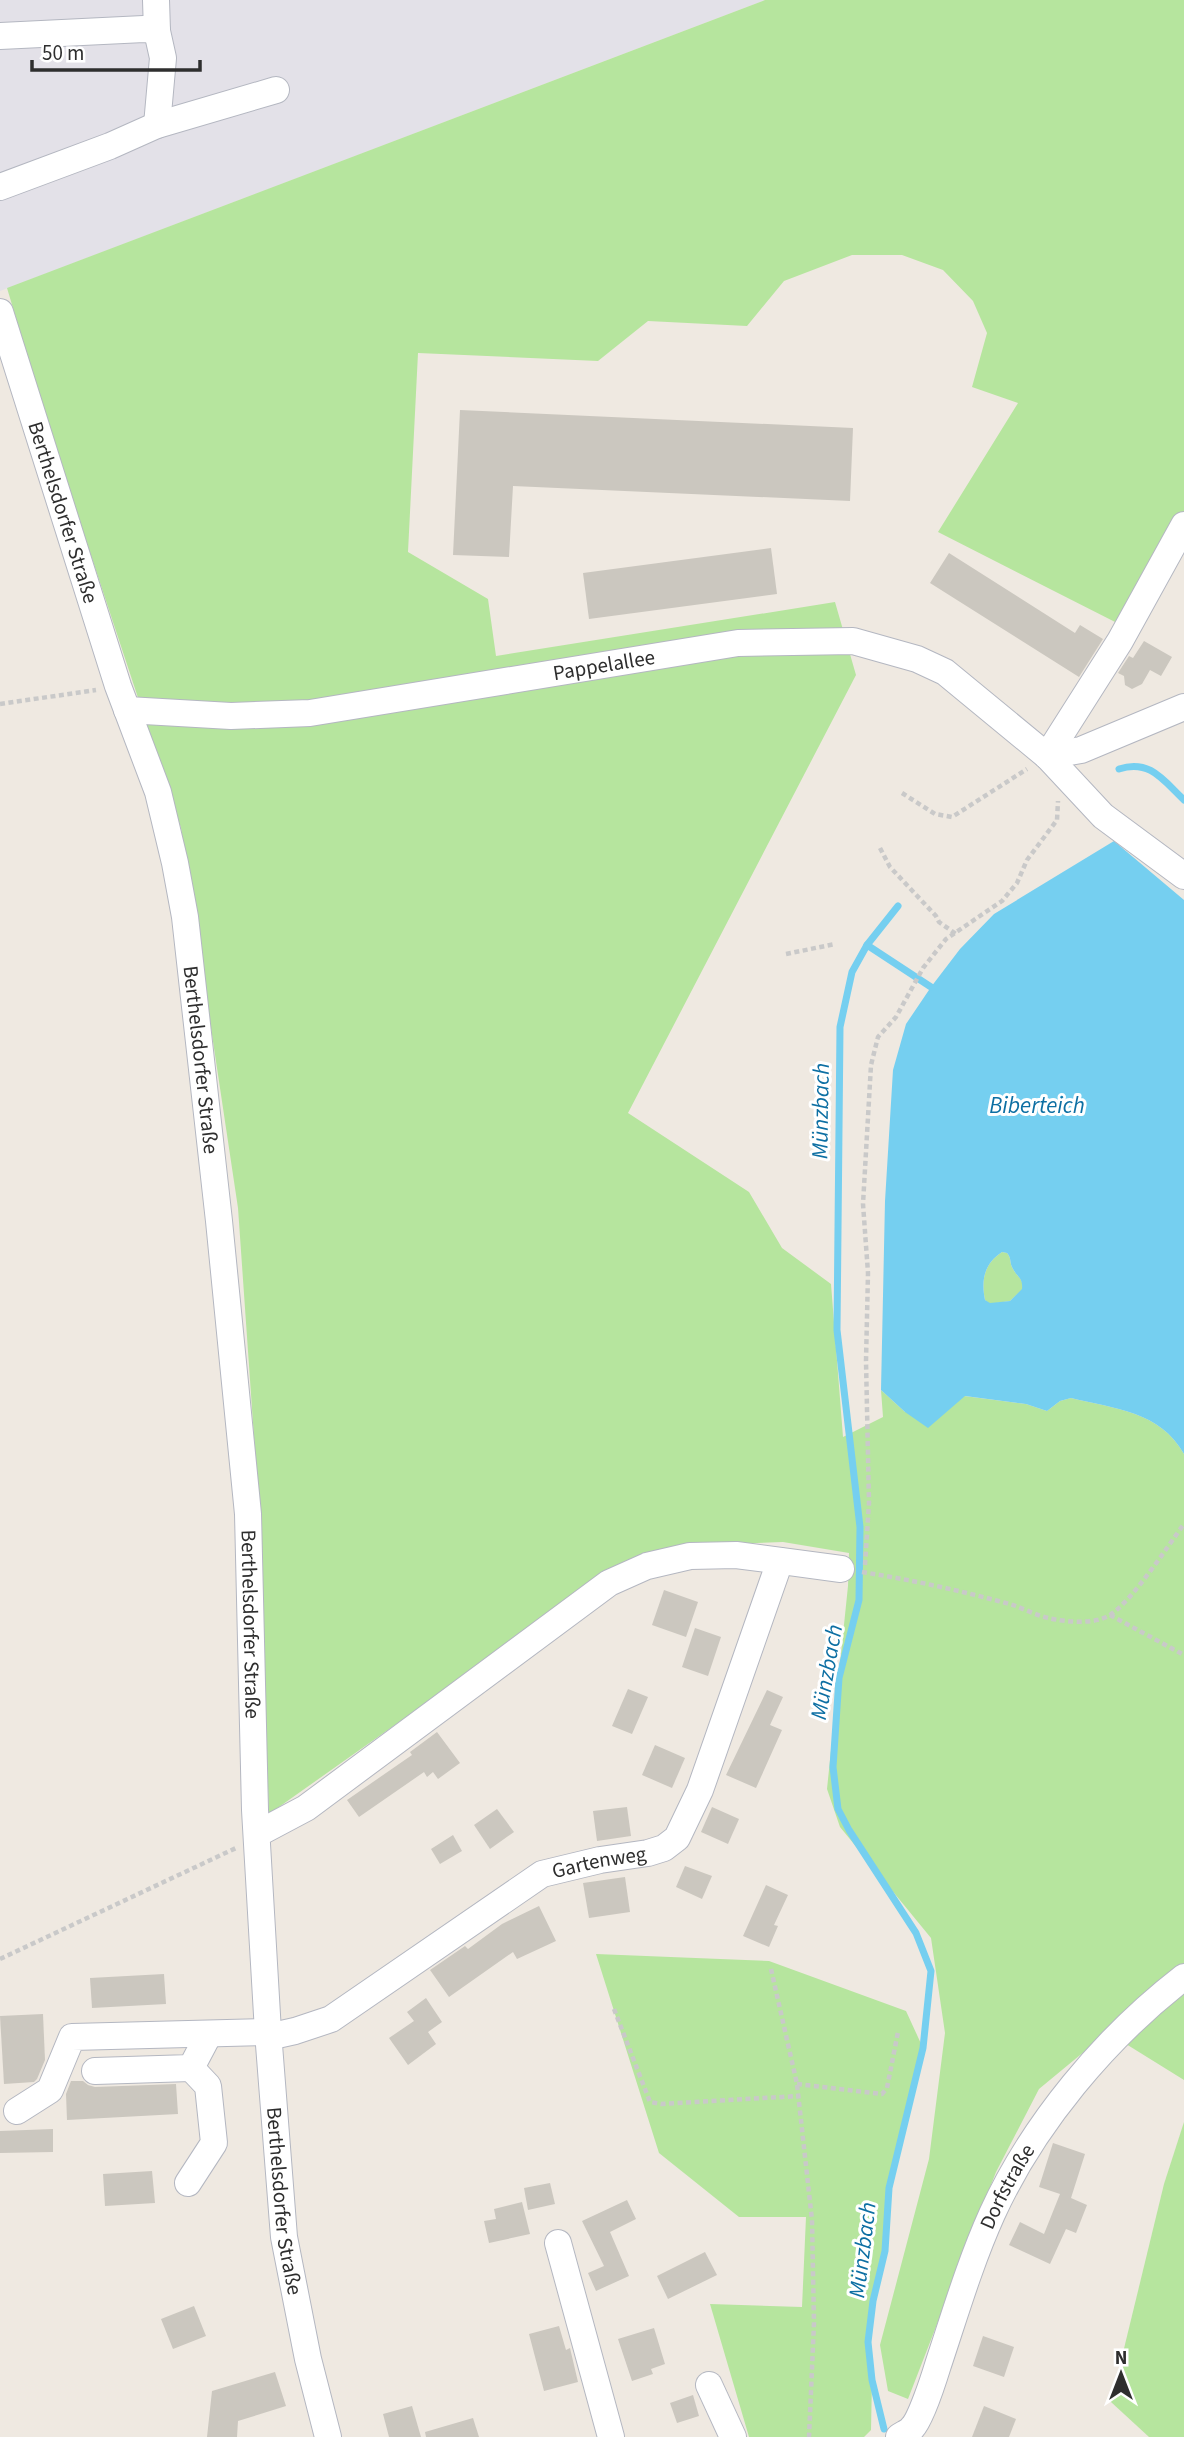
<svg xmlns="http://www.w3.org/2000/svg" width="1184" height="2437" viewBox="0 0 1184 2437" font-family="'Source Sans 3',sans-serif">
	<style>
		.industrial { fill: #e3e1e8 }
		.green { fill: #b6e59e }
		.water { fill: #75cff0; fill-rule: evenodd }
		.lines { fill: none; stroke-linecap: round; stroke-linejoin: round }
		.stream { stroke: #75cff0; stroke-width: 7 }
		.building { fill: #cbc7bf }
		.minor-casing { stroke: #b4b7c1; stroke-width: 28 }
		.path { stroke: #c9c9c9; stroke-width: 4.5; stroke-dasharray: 5 3.5; stroke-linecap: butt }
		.minor { stroke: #fff; stroke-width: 26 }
		.labels { text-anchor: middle; stroke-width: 6; stroke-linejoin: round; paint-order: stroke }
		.street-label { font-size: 21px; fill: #2e2e2e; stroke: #fff }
		.water-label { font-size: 23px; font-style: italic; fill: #0d6fa3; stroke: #fff }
	</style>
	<rect width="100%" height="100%" fill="#efe9e1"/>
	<path class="industrial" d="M 0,0 L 765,0 L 0,291 Z"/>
	<g class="green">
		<path d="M 765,0 L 1184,0 L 1184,515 L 1121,625 L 938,532 L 1018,403 L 972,387 L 987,333 L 973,301 L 943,270 L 902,255 L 852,255 L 784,281 L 747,326 L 648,321 L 598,361 L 418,353 L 408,552 L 488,599 L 496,656 L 835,602 L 856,675 L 628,1113 L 749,1192 L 782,1248 L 831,1284 L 843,1437 L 883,1417 L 881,1390 L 905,1412 L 964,1396 L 1026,1404 L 1047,1411 L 1060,1401 L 1071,1398 C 1115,1409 1160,1411 1184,1454 L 1184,2080 L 1126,2044 L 1091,2046 L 1039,2089 L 996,2172 L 908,2399 L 888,2391 L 880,2345 L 929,2159 L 945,2033 L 931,1938 L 840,1827 L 827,1789 L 848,1586 L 849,1553 L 783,1542 L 728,1544 L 607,1575 L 269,1814 L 257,1480 L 238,1208 L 181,828 L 49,428 L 7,288 Z"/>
		<path d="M 1002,1252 L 1007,1253 C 1012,1259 1009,1262 1013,1269 C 1018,1278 1023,1278 1023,1289 L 1010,1301 L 990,1304 L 985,1300 C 981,1280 984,1264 1002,1252 Z"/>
		<path d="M 596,1954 L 769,1961 L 906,2011 L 923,2048 L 889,2188 L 885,2251 L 873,2301 L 868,2342 L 872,2380 L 871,2430 L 864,2437 L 749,2437 L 710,2304 L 802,2307 L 806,2217 L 739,2217 L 659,2153 Z"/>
		<path d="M 1184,2122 L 1184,2437 L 1149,2437 L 1111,2402 L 1164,2184 Z"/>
	</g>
	<path class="water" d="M 1114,841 L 1184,900 L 1184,1454 C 1160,1411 1115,1409 1071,1398 L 1060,1401 L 1047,1411 L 1026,1404 L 965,1396 L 928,1428 L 905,1412 L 881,1390 L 885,1201 L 893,1070 L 906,1024 L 931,987 L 960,949 L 994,914 ZM 1002,1252 L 1007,1253 C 1012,1259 1009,1262 1013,1269 C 1018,1278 1023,1278 1022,1289 L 1010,1301 L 990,1303 L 985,1300 C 981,1280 984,1264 1002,1252 Z"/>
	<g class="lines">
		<g class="stream">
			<path d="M 1119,769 C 1150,759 1163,780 1184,800"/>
			<path d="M 867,945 L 931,987"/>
			<path d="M 884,2429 L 872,2380 L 868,2342 L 873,2301 L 885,2251 L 889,2188 L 923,2048 L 931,1971 L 916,1933 L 849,1830 L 838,1809 L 833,1767 L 839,1678 L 859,1600 L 860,1527 L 837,1330 L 840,1027 L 852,972 L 867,945 L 898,906"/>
		</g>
	</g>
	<g class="building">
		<path d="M 460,410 L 853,428 L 850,501 L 513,486 L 509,557 L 453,555 Z"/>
		<path d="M 771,548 L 777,594 L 589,619 L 583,573 Z"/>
		<path d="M 949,553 L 1075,633 L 1080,625 L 1103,639 L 1079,677 L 930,583 Z"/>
		<path d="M 1144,641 L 1172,657 L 1161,676 L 1150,670 L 1142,684 L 1132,689 L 1125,685 L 1124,676 L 1118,673 L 1129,656 L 1133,658 Z"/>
		<path d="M 664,1590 L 698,1602 L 686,1637 L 652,1625 Z"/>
		<path d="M 695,1628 L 721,1637 L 708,1676 L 682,1667 Z"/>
		<path d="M 628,1689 L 648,1697 L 632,1734 L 612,1726 Z"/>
		<path d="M 767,1690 L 783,1697 L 770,1725 L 782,1730 L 756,1788 L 726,1775 Z"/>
		<path d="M 437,1732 L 460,1763 L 438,1779 L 433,1772 L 427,1777 L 424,1772 L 359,1817 L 347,1800 L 412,1755 L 410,1752 Z"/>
		<path d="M 655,1745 L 685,1758 L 672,1788 L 642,1775 Z"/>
		<path d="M 627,1807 L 631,1836 L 597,1841 L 593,1811 Z"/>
		<path d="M 712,1807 L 739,1819 L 728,1844 L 701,1832 Z"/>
		<path d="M 497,1809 L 514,1832 L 490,1849 L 474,1825 Z"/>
		<path d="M 453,1835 L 462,1851 L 440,1864 L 431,1849 Z"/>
		<path d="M 685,1866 L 712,1876 L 702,1899 L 676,1887 Z"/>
		<path d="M 625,1877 L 630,1912 L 589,1918 L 583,1883 Z"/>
		<path d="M 766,1885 L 788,1895 L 774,1925 L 778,1926 L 769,1947 L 743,1936 Z"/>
		<path d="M 539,1906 L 556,1941 L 517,1959 L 513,1952 L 449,1997 L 430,1970 L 465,1946 L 468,1949 L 502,1924 Z"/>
		<path d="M 164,1974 L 166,2004 L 92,2008 L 90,1978 Z"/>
		<path d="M 426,1998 L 442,2022 L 428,2032 L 436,2044 L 408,2065 L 389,2038 L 414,2021 L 407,2012 Z"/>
		<path d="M 43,2014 L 45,2060 L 37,2079 L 34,2082 L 4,2084 L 0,2016 Z"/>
		<path d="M 71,2081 L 83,2081 L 88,2085 L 95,2087 L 176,2084 L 178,2114 L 67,2120 L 66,2094 Z"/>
		<path d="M 53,2129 L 53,2152 L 0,2153 L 0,2131 Z"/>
		<path d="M 1053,2143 L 1085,2154 L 1071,2198 L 1087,2205 L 1076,2233 L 1066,2229 L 1050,2264 L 1009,2245 L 1020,2222 L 1044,2234 L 1060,2194 L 1039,2187 Z"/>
		<path d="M 152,2171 L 155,2203 L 105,2206 L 103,2174 Z"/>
		<path d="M 550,2183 L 555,2204 L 528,2210 L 524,2188 Z"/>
		<path d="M 627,2200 L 636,2219 L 610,2232 L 629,2276 L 596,2291 L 588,2273 L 604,2266 L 582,2221 Z"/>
		<path d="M 522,2202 L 530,2234 L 489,2243 L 484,2221 L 496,2219 L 494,2209 Z"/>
		<path d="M 705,2252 L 717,2275 L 668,2299 L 657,2276 Z"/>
		<path d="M 194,2306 L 206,2336 L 173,2349 L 161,2319 Z"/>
		<path d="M 559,2326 L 566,2350 L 570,2348 L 578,2382 L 544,2391 L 529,2334 Z"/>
		<path d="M 654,2328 L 665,2364 L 651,2369 L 653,2374 L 632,2381 L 618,2339 Z"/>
		<path d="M 983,2336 L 1014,2347 L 1004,2377 L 973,2366 Z"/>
		<path d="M 275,2372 L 286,2406 L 238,2421 L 237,2437 L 207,2437 L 212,2391 Z"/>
		<path d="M 693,2395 L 699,2416 L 677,2423 L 670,2403 Z"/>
		<path d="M 412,2406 L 421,2437 L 389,2437 L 383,2414 Z"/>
		<path d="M 984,2406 L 1016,2419 L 1009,2437 L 972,2437 Z"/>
		<path d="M 473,2418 L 479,2437 L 426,2437 L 425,2432 Z"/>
	</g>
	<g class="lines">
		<defs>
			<g id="minor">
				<path d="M 156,0 L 157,31 L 163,58 L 157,125"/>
				<path d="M 0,36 L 144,29 L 157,31"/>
				<path d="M 0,187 L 110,146 L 157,125 L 276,90"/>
				<path id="s1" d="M 0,312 L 118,686 L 158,792 L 175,863 L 185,917 L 219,1221 L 248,1514 L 255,1810 L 268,2032 L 284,2237 L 308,2359 L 328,2437"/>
				<path id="s2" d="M 127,710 L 231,716 L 310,713 L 738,643 L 853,641 L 917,659 L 945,672 L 1047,756 L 1103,816 L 1184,876"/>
				<path d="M 1047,756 L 1120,641 L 1184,525"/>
				<path d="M 1047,756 L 1081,750 L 1184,707"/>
				<path d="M 257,1834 L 306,1808 L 609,1583 L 647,1566 L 690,1556 L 736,1555 L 841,1569"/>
				<path id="s3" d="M 268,2037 L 295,2031 L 331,2019 L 542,1874 L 600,1860 L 648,1853 L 664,1848 L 677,1838 L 700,1790 L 780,1561"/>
				<path d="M 95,2071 L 191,2068 L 209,2034"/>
				<path d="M 17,2111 L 50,2090 L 72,2037 L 268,2032"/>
				<path d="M 188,2183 L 214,2143 L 208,2086 L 191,2068"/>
				<path d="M 558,2243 L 611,2437"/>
				<path d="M 709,2385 L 733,2437"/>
				<path id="s4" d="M 899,2437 C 903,2434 909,2432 912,2428 C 921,2419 934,2378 938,2365 C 955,2314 970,2263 992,2214 C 1033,2124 1105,2038 1184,1977"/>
			</g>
		</defs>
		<use href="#minor" class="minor-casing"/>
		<g class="path">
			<path d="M 0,704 L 96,690"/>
			<path d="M 902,793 L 935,814 L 952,817 L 1027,769"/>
			<path d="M 880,848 L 890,867 L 936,916 L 939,922 L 956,934"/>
			<path d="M 786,954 L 835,944"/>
			<path d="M 865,1565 L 869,1503 L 866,1361 L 868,1273 L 863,1204 L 871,1065 L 878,1037 L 896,1017 L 923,968 L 946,939 L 1002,901 L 1017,883 L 1027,860 L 1057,820 L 1058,801"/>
			<path d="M 862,1572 C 912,1580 963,1591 1013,1605 C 1024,1609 1036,1615 1048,1618 C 1066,1622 1094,1625 1110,1615 C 1133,1600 1167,1547 1184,1524"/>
			<path d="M 1110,1615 L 1184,1655"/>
			<path d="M 0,1959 L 236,1848"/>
			<path d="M 771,1969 L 797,2084 L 812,2220 L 814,2323 L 809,2437"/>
			<path d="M 614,2009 L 650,2102 L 661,2104 L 799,2096"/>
			<path d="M 797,2084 L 882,2094 L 887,2088 L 898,2032"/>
		</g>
		<use href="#minor" class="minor"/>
	</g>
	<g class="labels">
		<g class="street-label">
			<text dy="7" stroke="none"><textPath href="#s1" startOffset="210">Berthelsdorfer Straße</textPath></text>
			<text dy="7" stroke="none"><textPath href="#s2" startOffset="481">Pappelallee</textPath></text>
			<text dy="7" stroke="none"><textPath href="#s1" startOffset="777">Berthelsdorfer Straße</textPath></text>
			<text dy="7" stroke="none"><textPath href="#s1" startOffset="1344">Berthelsdorfer Straße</textPath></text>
			<text dy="7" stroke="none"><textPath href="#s3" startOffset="380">Gartenweg</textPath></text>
			<text dy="7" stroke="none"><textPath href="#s4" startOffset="276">Dorfstraße</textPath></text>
			<text dy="7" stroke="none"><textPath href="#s1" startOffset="1922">Berthelsdorfer Straße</textPath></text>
		</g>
		<g class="water-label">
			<text x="1037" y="1113">Biberteich</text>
			<text transform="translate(820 1111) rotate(-89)" y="8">Münzbach</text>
			<text transform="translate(826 1672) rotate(-80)" y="8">Münzbach</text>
			<text transform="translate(862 2250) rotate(-83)" y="8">Münzbach</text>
		</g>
	</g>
	<g transform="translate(1121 2374)" stroke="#ffffff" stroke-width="5" paint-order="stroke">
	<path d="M0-5L12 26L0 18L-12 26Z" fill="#2e2e2e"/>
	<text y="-10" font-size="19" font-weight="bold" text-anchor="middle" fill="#2e2e2e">N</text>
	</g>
	<path d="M32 60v10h168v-10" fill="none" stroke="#2e2e2e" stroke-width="3.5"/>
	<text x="42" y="60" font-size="21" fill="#2e2e2e" stroke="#ffffff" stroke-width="5" paint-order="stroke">50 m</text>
</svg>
